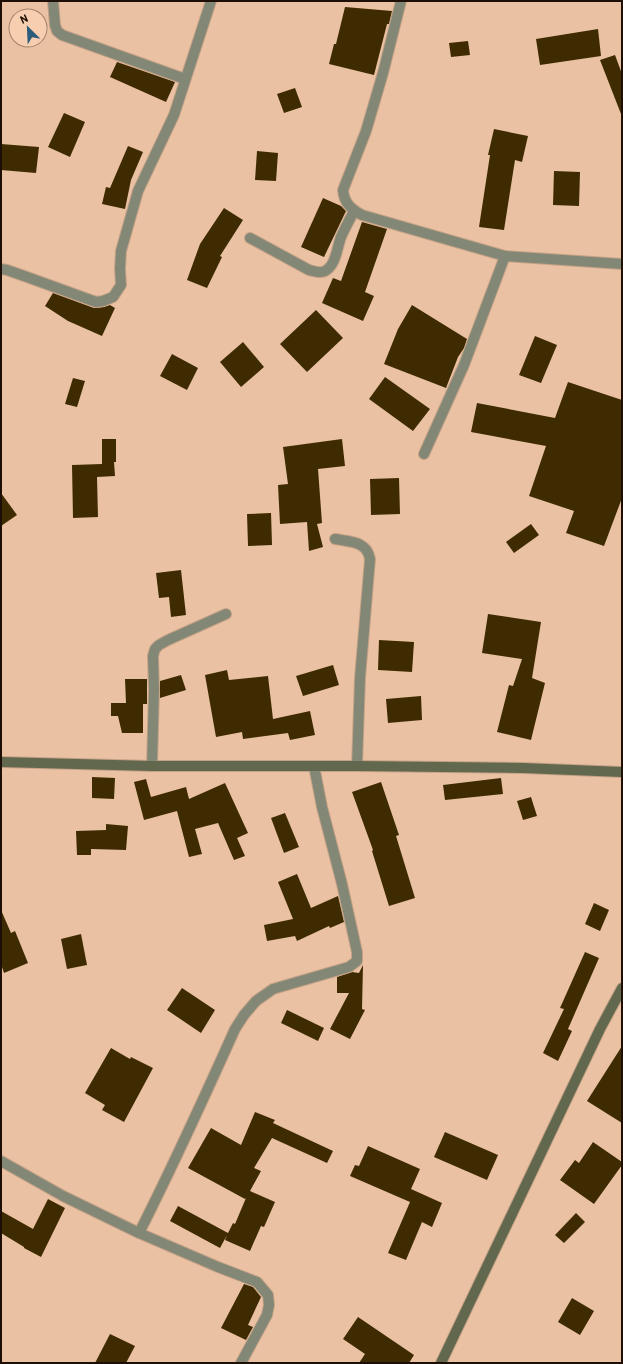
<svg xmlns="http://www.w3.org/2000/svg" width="623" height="1364" viewBox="0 0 623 1364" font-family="Barlow,sans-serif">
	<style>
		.building { fill: #3f2b02 }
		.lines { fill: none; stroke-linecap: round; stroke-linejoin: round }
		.street-casing { stroke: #c5a287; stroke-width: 12 }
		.secondary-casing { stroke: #c5a287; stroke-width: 12 }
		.street { stroke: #838876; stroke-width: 10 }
		.secondary { stroke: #61684d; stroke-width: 10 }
	</style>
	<rect width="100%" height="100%" fill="#eac2a3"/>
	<g class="building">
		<path d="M 345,7 L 392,11 L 389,24 L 387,24 L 374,75 L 329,64 L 334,44 L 336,44 Z"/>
		<path d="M 598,29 L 601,56 L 540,65 L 536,39 Z"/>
		<path d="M 468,41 L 470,55 L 451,57 L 449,43 Z"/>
		<path d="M 615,55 L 622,74 L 621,114 L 600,60 Z"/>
		<path d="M 117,62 L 175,82 L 166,102 L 110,77 Z"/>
		<path d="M 295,88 L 302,107 L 284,113 L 277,94 Z"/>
		<path d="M 64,113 L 85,122 L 70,157 L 48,147 Z"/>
		<path d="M 494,129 L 528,136 L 522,162 L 515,160 L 504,230 L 479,227 L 490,155 L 488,155 Z"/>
		<path d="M 1,144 L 39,147 L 36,173 L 1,170 Z"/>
		<path d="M 128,146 L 143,152 L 131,180 L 125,209 L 102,204 L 106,187 L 110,188 Z"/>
		<path d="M 257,151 L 278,153 L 276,181 L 255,180 Z"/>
		<path d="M 554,171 L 580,172 L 579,206 L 553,205 Z"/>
		<path d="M 323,198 L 341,206 L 346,211 L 324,257 L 301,247 Z"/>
		<path d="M 224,208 L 243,220 L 220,256 L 222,257 L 207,288 L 187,280 L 200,244 Z"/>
		<path d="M 362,222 L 387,229 L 365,292 L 374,296 L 363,321 L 322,303 L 333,278 L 341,281 Z"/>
		<path d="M 53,293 L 94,308 L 104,307 L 110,305 L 115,308 L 102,336 L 68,321 L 45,306 Z"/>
		<path d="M 412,305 L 467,339 L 464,348 L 458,357 L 446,388 L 384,364 L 398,329 Z"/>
		<path d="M 316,310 L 343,338 L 307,372 L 280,344 Z"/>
		<path d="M 535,336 L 557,345 L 541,383 L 519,375 Z"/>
		<path d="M 243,342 L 264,367 L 241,387 L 220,362 Z"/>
		<path d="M 172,354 L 198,368 L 187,390 L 160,376 Z"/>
		<path d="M 385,377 L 430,409 L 413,431 L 369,399 Z"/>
		<path d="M 73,378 L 85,381 L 77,407 L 65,404 Z"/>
		<path d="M 568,382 L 622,400 L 622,498 L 604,546 L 566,533 L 574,511 L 529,496 L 546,446 L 471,432 L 477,403 L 555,418 Z"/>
		<path d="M 102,439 L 116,439 L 116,462 L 114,462 L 115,476 L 97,477 L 98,517 L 73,518 L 72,465 L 102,464 Z"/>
		<path d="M 342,439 L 345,466 L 318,469 L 322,523 L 317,524 L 323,547 L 309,551 L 307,522 L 280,524 L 278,485 L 288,484 L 283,447 Z"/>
		<path d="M 399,478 L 400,514 L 371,515 L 370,479 Z"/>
		<path d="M 1,493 L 17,515 L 1,526 Z"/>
		<path d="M 271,513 L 272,545 L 248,546 L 247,514 Z"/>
		<path d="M 531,524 L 539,535 L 514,553 L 506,542 Z"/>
		<path d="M 181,570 L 186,615 L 171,617 L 169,597 L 159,598 L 156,573 Z"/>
		<path d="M 488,614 L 541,622 L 532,678 L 545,683 L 531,740 L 497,732 L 509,685 L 513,686 L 522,659 L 482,653 Z"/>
		<path d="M 379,640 L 414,642 L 412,672 L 378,670 Z"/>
		<path d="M 333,665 L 339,685 L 303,696 L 296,676 Z"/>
		<path d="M 227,670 L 229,680 L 268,676 L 273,719 L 310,711 L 315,735 L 290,740 L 288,733 L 243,739 L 242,732 L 216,737 L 205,675 Z"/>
		<path d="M 181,675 L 186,690 L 160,698 L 160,681 Z"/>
		<path d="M 125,679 L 147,679 L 147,704 L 143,704 L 143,733 L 122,733 L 118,716 L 111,716 L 111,703 L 126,703 Z"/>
		<path d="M 421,696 L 422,720 L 388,723 L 386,699 Z"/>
		<path d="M 92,777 L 115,778 L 114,799 L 92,798 Z"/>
		<path d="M 501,778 L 503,794 L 445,800 L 443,785 Z"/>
		<path d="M 146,779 L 151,797 L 186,787 L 189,799 L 225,783 L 248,833 L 237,838 L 245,856 L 234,860 L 218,823 L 195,829 L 202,854 L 189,857 L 177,811 L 144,820 L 134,782 Z"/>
		<path d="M 381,782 L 399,835 L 396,836 L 415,898 L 389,906 L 372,851 L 373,850 L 352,792 Z"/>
		<path d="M 531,797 L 537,816 L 523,820 L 517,801 Z"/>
		<path d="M 285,813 L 299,847 L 284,853 L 271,818 Z"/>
		<path d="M 106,824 L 128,826 L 126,850 L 91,849 L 91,855 L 77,855 L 76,831 L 106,830 Z"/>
		<path d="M 297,874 L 311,908 L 338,896 L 344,922 L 330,928 L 329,926 L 297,941 L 295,936 L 267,941 L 264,925 L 293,919 L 278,882 Z"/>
		<path d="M 594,903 L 609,910 L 600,931 L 585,924 Z"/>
		<path d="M 1,910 L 11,933 L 15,931 L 28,963 L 4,973 L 1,964 Z"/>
		<path d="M 81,934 L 87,965 L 67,969 L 61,939 Z"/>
		<path d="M 585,952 L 599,958 L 568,1029 L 572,1031 L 558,1061 L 543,1053 L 564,1009 L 560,1008 Z"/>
		<path d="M 363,965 L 362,1009 L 365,1010 L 350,1039 L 330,1029 L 349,993 L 337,993 L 337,977 L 352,972 L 359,973 Z"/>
		<path d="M 182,988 L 215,1010 L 201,1033 L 167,1010 Z"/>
		<path d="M 287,1010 L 324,1028 L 318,1041 L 281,1023 Z"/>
		<path d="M 622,1046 L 622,1123 L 587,1101 Z"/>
		<path d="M 111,1048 L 130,1059 L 131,1057 L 153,1068 L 124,1122 L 102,1110 L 105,1105 L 85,1093 Z"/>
		<path d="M 255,1112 L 275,1120 L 273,1123 L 333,1151 L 327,1163 L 272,1138 L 254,1168 L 261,1171 L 250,1191 L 275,1202 L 264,1227 L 261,1226 L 250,1251 L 225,1240 L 227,1235 L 220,1248 L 170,1221 L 178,1206 L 228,1233 L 233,1223 L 235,1224 L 246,1198 L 245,1199 L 188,1168 L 211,1128 L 241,1145 Z"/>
		<path d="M 445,1132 L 498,1155 L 487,1180 L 434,1157 Z"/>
		<path d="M 593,1142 L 622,1162 L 622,1165 L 594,1204 L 560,1180 L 575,1160 L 579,1163 Z"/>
		<path d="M 368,1146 L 420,1169 L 411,1189 L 442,1203 L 432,1227 L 422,1222 L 406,1260 L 388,1253 L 410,1202 L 350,1176 L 355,1165 L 359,1166 Z"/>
		<path d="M 48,1199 L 65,1208 L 41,1257 L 24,1248 L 24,1247 L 1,1233 L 1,1211 L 33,1229 Z"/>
		<path d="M 576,1213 L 585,1222 L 564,1243 L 555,1235 Z"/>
		<path d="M 244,1284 L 253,1287 L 261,1297 L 248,1325 L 253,1327 L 246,1340 L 221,1328 Z"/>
		<path d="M 572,1298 L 594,1311 L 580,1335 L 558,1322 Z"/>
		<path d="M 358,1317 L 414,1355 L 409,1363 L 359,1363 L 365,1354 L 343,1339 Z"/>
		<path d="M 110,1334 L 135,1346 L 126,1363 L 95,1363 Z"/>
	</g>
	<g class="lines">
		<defs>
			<g id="street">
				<path d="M 53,1 L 55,25 L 57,31 L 62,35 L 185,79"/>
				<path d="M 401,1 L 383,73 L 366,131 L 343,190 C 344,203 351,209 362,215 L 505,256 L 622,264"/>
				<path d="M 250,238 L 309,270 C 314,271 320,274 325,271 C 336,265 337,248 341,237 C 345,228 350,219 354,211"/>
				<path d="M 1,269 L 7,270 L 27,277 L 96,302 L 103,301 L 113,297 L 121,285 L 120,269 L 121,251 L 138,191 L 174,115 L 211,1"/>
				<path d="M 424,454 L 464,365 L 505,256"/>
				<path d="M 335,539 C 350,542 367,541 370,559 L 360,678 L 357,766"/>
				<path d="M 152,766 L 154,690 L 153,656 L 155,649 L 159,645 L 168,640 L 226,614"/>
				<path d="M 1,1161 L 63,1196 L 139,1233 L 218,1267 L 257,1282 L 268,1295 L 269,1305 L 267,1315 L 241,1363"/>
				<path d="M 139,1233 C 173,1166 204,1098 235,1029 L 244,1015 L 256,1001 L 273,989 L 349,967 L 357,961 L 357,952 L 342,884 L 322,807 L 314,766"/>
			</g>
			<g id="secondary">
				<path d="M 1,762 L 152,766 L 357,766 L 523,768 L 622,772"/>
				<path d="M 441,1363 L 600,1029 L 622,988"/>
			</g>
		</defs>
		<use href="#street" class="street-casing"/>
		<use href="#secondary" class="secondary-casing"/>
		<use href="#street" class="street"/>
		<use href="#secondary" class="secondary"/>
	</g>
	<rect width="623" height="1364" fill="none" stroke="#1d0f05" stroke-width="4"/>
	<g transform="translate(28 28) rotate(336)"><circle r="19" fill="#f7cfb0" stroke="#a0826c"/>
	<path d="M0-3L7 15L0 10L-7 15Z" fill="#2d5c7b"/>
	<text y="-6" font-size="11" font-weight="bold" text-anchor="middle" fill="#1d0f05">N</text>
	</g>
</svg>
